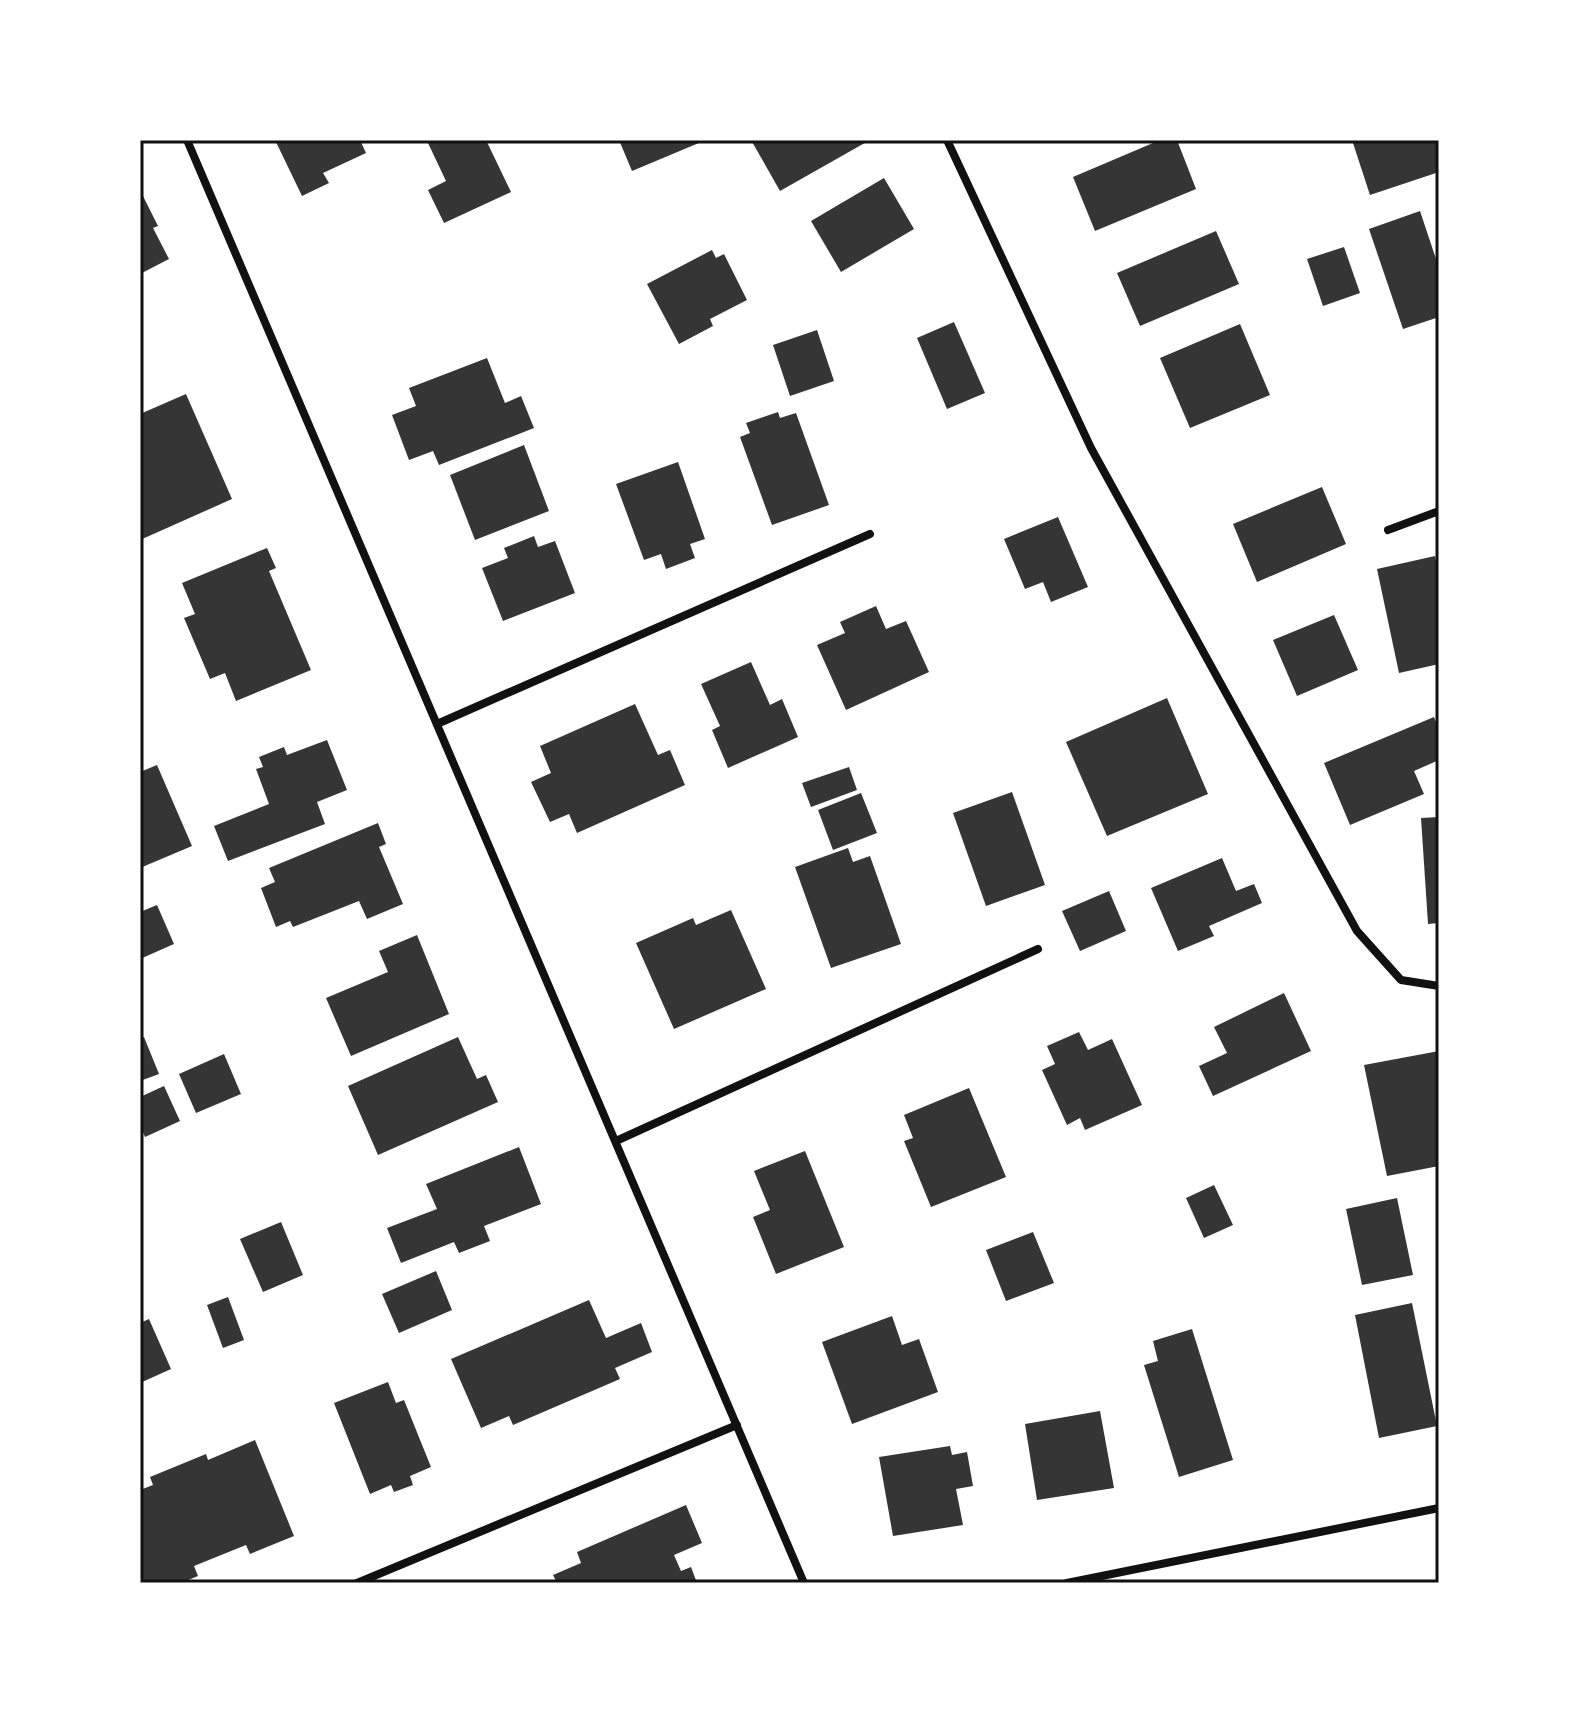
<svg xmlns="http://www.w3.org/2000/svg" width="1579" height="1723" viewBox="0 0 1579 1723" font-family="'Alegreya Sans',sans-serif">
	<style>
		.building { fill: #353535 }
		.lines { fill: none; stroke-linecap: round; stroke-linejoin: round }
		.minor { stroke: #111; stroke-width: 8 }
		.neatline { fill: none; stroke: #111; stroke-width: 3 }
	</style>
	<rect width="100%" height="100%" fill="#fff"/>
	<g class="building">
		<path d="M 281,140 L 360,140 L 366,153 L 323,173 L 329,183 L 302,196 L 276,142 Z"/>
		<path d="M 435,140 L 486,140 L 511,192 L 444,223 L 428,190 L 446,181 L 428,143 Z"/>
		<path d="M 619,140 L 706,140 L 632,171 Z"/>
		<path d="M 751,140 L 870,140 L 780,191 Z"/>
		<path d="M 1160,140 L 1177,140 L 1196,189 L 1095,231 L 1073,177 Z"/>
		<path d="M 1352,140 L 1437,140 L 1439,172 L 1370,195 Z"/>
		<path d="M 884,178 L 914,229 L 841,272 L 811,221 Z"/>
		<path d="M 140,190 L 158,226 L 153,228 L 169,259 L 140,274 Z"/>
		<path d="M 1420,211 L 1439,268 L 1439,317 L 1403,329 L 1369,229 Z"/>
		<path d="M 1216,231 L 1239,284 L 1140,326 L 1117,273 Z"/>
		<path d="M 1344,247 L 1360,293 L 1323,306 L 1307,259 Z"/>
		<path d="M 712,250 L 716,258 L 724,254 L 747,300 L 710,319 L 713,326 L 679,344 L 647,284 Z"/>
		<path d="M 954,322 L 985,393 L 947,409 L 917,338 Z"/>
		<path d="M 1240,324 L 1270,395 L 1190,428 L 1160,358 Z"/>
		<path d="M 817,330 L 834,381 L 790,396 L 773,345 Z"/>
		<path d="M 487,358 L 505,403 L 521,396 L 534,428 L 439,465 L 433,451 L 409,460 L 392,415 L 416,406 L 409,388 Z"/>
		<path d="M 186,394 L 232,499 L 140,540 L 140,414 Z"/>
		<path d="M 778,412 L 780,418 L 796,413 L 829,505 L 772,525 L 740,437 L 750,433 L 746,423 Z"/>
		<path d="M 524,445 L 549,511 L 475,540 L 450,475 Z"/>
		<path d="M 678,462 L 705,539 L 690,544 L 695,558 L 666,569 L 661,554 L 644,560 L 616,484 Z"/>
		<path d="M 1322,487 L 1346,544 L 1257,582 L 1233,524 Z"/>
		<path d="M 1058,517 L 1088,587 L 1051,602 L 1043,582 L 1025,589 L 1004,539 Z"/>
		<path d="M 534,536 L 538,547 L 555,541 L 575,593 L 503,621 L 482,568 L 508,558 L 504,548 Z"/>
		<path d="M 267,548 L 276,568 L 269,571 L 311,670 L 236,701 L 225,673 L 210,679 L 184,618 L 195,614 L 182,583 Z"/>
		<path d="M 1435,556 L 1439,574 L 1439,664 L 1399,673 L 1377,569 Z"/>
		<path d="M 876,606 L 886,629 L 906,621 L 929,672 L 846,710 L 817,645 L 845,633 L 840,622 Z"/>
		<path d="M 1334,615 L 1358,670 L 1297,696 L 1273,640 Z"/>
		<path d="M 751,662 L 770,705 L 782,699 L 798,737 L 728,768 L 712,730 L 720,726 L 701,684 Z"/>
		<path d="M 1167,698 L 1208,794 L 1107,836 L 1066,742 Z"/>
		<path d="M 635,704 L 658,755 L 670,750 L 685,785 L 577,833 L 569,814 L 550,822 L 531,782 L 551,773 L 540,746 Z"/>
		<path d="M 1434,717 L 1439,730 L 1439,760 L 1414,771 L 1424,794 L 1350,825 L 1324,763 Z"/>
		<path d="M 327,740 L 347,790 L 317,802 L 325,824 L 228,861 L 214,826 L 269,804 L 256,769 L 263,767 L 259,757 L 284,747 L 287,755 Z"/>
		<path d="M 157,765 L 192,846 L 140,868 L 140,772 Z"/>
		<path d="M 849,767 L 857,790 L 811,807 L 802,783 Z"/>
		<path d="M 1012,792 L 1045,885 L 986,906 L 953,813 Z"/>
		<path d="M 861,793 L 877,833 L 833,850 L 818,810 Z"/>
		<path d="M 1439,817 L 1439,923 L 1428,924 L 1421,818 Z"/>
		<path d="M 378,823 L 386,844 L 379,847 L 403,904 L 367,919 L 359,901 L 293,927 L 290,921 L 276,927 L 261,888 L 275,882 L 269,868 Z"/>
		<path d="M 848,848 L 853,862 L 870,856 L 901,944 L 831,968 L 795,867 Z"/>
		<path d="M 1222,858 L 1236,891 L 1254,884 L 1262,903 L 1209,926 L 1214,936 L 1178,951 L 1151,888 Z"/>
		<path d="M 1109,891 L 1126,931 L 1080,951 L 1062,911 Z"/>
		<path d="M 157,905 L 174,944 L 140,959 L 140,912 Z"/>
		<path d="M 731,910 L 766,989 L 674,1029 L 636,943 L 693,918 L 696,925 Z"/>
		<path d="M 417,935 L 449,1014 L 351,1056 L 326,998 L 388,972 L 379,951 Z"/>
		<path d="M 1284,993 L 1311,1051 L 1213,1096 L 1199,1066 L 1227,1053 L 1214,1027 Z"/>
		<path d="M 1079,1032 L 1088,1050 L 1112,1039 L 1142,1105 L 1085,1130 L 1080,1118 L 1067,1125 L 1042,1070 L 1055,1064 L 1047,1046 Z"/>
		<path d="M 144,1037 L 159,1074 L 140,1081 L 140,1039 Z"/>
		<path d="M 458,1037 L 477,1079 L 486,1075 L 498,1102 L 378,1155 L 348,1086 Z"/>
		<path d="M 1439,1051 L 1439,1166 L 1387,1176 L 1364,1065 Z"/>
		<path d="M 224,1054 L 241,1094 L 196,1113 L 179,1074 Z"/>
		<path d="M 164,1086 L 180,1121 L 145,1137 L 140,1125 L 140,1097 Z"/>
		<path d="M 969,1088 L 1006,1177 L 931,1207 L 904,1141 L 913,1138 L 904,1115 Z"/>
		<path d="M 519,1147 L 541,1204 L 484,1226 L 490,1241 L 459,1253 L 454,1242 L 401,1263 L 387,1228 L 437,1209 L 426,1184 Z"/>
		<path d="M 805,1151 L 844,1247 L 776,1274 L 753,1217 L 770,1210 L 754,1171 Z"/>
		<path d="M 1214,1185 L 1233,1225 L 1204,1238 L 1186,1198 Z"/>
		<path d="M 1397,1198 L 1413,1275 L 1362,1285 L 1346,1209 Z"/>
		<path d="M 281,1222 L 303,1275 L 263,1292 L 240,1239 Z"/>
		<path d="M 1033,1232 L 1054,1283 L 1006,1301 L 986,1250 Z"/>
		<path d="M 436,1271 L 452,1310 L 399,1333 L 382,1294 Z"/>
		<path d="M 228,1297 L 244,1340 L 223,1348 L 207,1305 Z"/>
		<path d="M 589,1300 L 606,1338 L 641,1323 L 652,1352 L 615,1368 L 620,1379 L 513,1425 L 509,1416 L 481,1428 L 451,1359 Z"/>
		<path d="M 1412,1303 L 1437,1426 L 1379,1438 L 1355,1315 Z"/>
		<path d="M 892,1316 L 902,1345 L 919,1339 L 938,1392 L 852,1424 L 822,1342 Z"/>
		<path d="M 149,1319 L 171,1369 L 140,1383 L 140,1323 Z"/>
		<path d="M 1192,1329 L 1233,1460 L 1179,1477 L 1144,1365 L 1158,1361 L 1153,1341 Z"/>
		<path d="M 388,1382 L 396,1403 L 404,1400 L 431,1467 L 410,1476 L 413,1485 L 394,1492 L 391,1485 L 370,1494 L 334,1403 Z"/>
		<path d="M 1100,1411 L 1114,1488 L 1037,1500 L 1025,1424 Z"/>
		<path d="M 255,1440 L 294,1536 L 250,1554 L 246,1545 L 194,1566 L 198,1576 L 181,1583 L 144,1583 L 140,1573 L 140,1490 L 153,1485 L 150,1477 L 206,1454 L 208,1460 Z"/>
		<path d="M 950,1446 L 952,1455 L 967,1452 L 973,1486 L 956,1489 L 963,1525 L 893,1536 L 879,1457 Z"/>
		<path d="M 686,1505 L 702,1543 L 674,1555 L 681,1571 L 691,1567 L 697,1583 L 557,1583 L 553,1575 L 581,1563 L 577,1552 Z"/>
	</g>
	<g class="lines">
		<g class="minor">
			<path d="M 187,140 L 804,1583"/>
			<path d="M 947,140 L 1091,448 L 1357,931 L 1401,980 L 1439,986"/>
			<path d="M 1388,530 L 1439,511"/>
			<path d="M 437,724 L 870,534"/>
			<path d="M 616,1141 L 1038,949"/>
			<path d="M 357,1583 L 737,1425"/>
			<path d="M 1067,1583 L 1439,1508"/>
		</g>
	</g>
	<rect width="1579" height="1723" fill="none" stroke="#ffffff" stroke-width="284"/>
	<rect x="142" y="142" width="1295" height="1439" class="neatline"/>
</svg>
